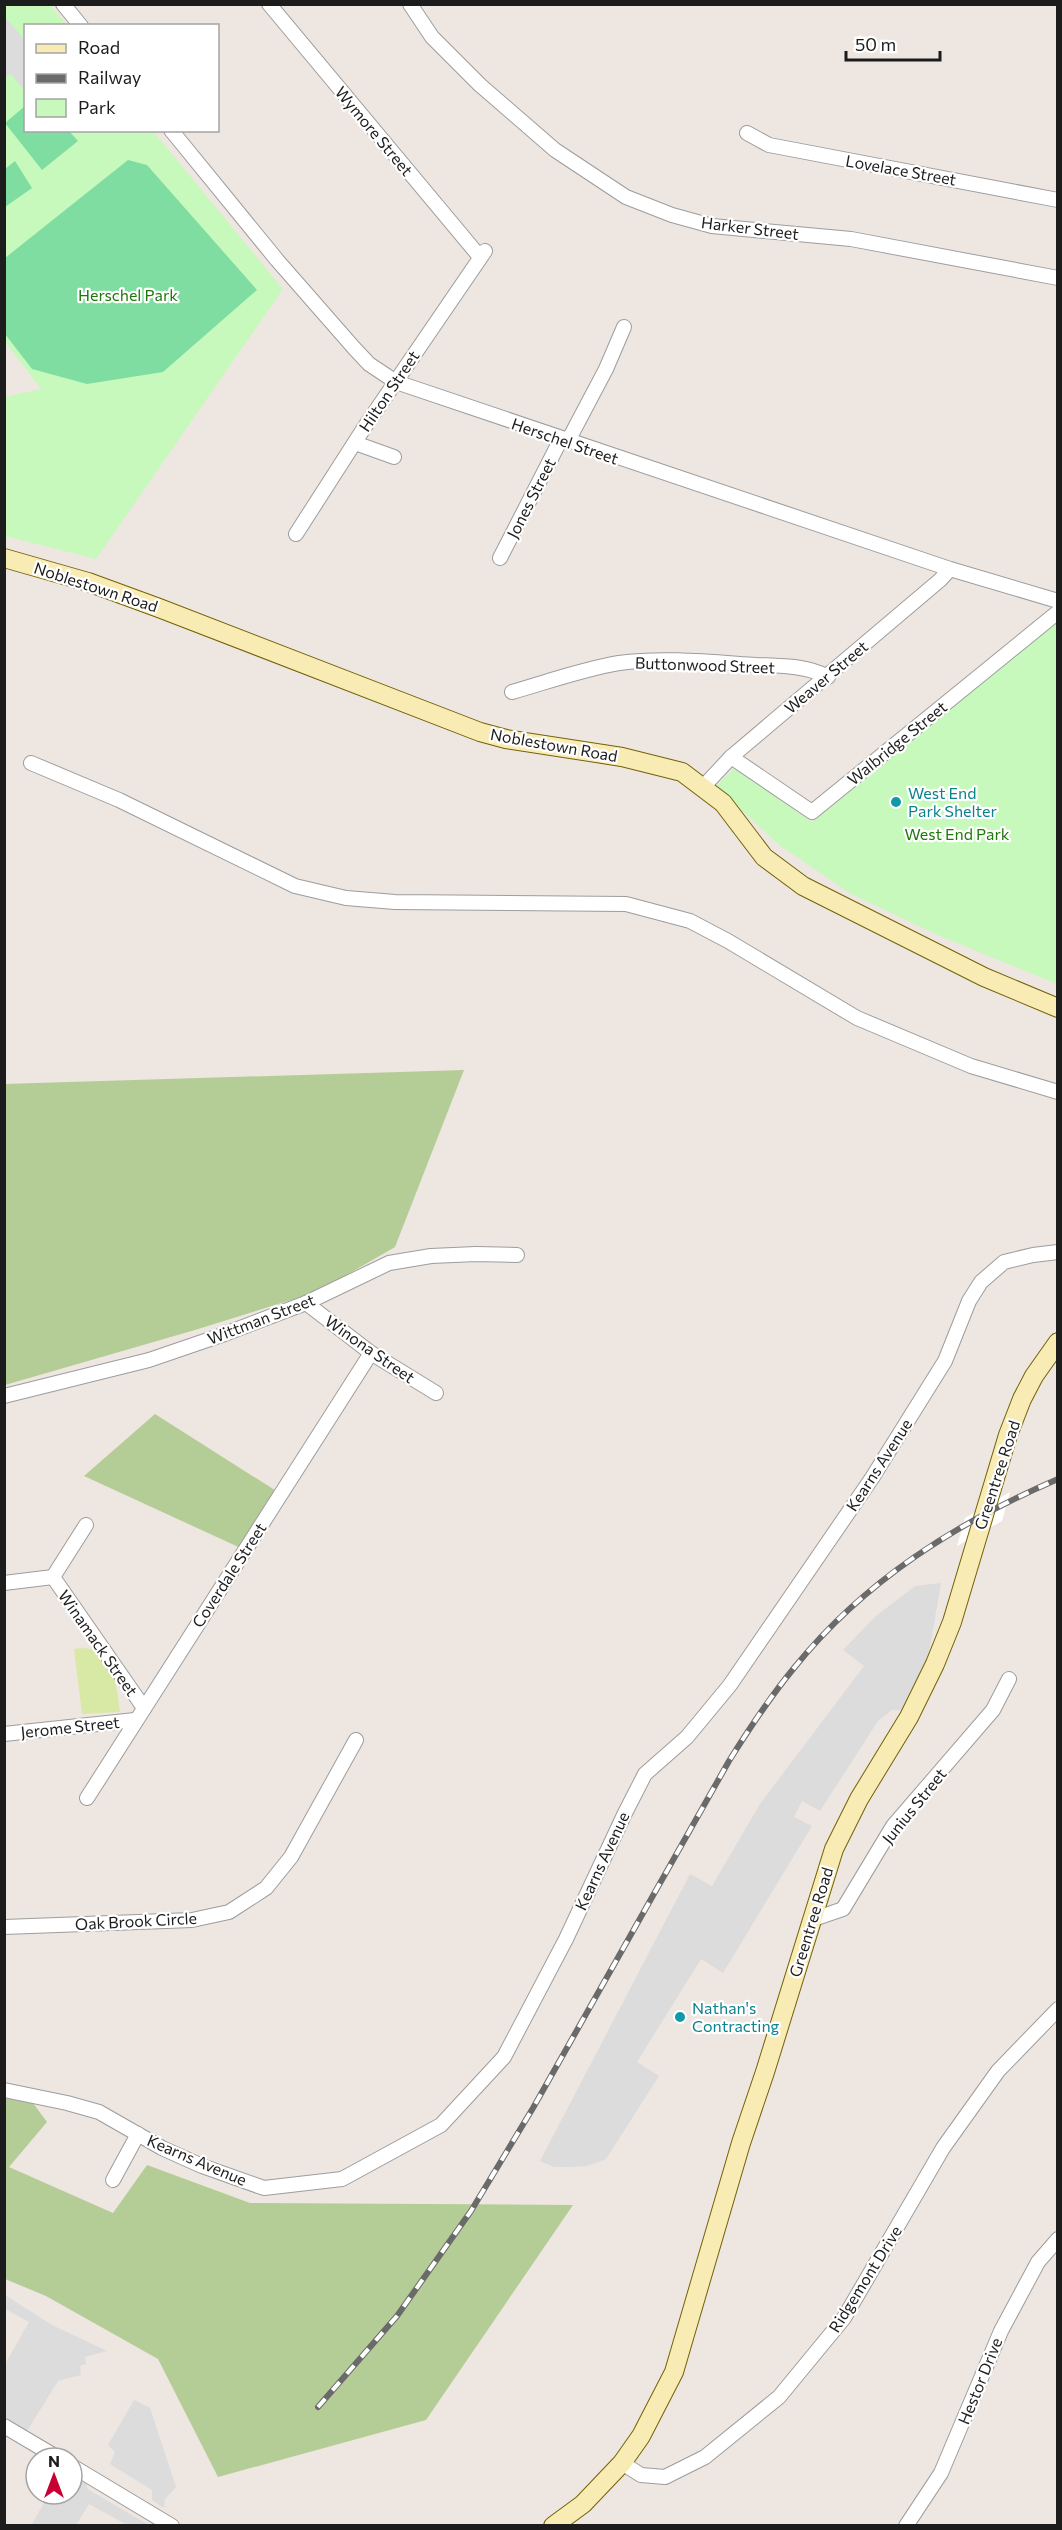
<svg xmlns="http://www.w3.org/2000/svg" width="1062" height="2530" viewBox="0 0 1062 2530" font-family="Commissioner,sans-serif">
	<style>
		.grass { fill: #d8e9a6 }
		.forest { fill: #b4cd96 }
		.park { fill: #c7f9bd }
		.pitch { fill: #7fdda1 }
		.parking { fill: #dcdcdc }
		.pier { fill: #fff }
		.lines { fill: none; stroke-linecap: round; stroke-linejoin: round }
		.minor-casing { stroke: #9d9d9d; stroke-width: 16 }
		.secondary-casing { stroke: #716205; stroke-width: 20 }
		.minor { stroke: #fff; stroke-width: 14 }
		.secondary { stroke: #f9ebb4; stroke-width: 18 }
		.rail-casing { stroke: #6a6a6a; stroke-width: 6 }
		.rail { stroke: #fff; stroke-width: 4; stroke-dasharray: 11; stroke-linecap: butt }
		.culture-dot { fill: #0f9aa8; stroke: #fff; stroke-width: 2 }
		.labels { text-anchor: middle; stroke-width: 4.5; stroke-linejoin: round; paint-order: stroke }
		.street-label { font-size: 16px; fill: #1c1c1c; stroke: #fff }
		.park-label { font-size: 16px; fill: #1e790b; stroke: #fff }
		.culture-label { font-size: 16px; fill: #0d838f; stroke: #fff; text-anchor: start }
	</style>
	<rect width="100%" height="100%" fill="#eee6e1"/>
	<path class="grass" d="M 85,1648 C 114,1651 117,1689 120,1712 L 82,1714 L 74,1649 Z"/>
	<g class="forest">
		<path d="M 464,1070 L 395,1247 L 317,1292 L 195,1330 L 5,1385 L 4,1084 Z"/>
		<path d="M 155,1414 L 281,1494 L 245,1550 L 84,1476 Z"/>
		<path d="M 4,2098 L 33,2103 L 47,2122 L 9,2167 L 113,2213 L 147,2165 L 250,2203 L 573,2205 L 426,2420 L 218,2477 L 158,2359 L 46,2296 L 5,2279 Z"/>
	</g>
	<g class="park">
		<path d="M 8,5 L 50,5 L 67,25 L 26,26 L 26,130 L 153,131 L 283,289 L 96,559 L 5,536 L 5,397 L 41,389 L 5,342 L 4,8 Z"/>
		<path d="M 1057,622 L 1057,984 L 940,936 L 851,894 L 778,844 L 716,786 L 734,768 L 812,822 Z"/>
	</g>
	<g class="pitch">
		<path d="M 25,106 L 26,130 L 69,131 L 78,141 L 42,170 L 5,123 Z"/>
		<path d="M 128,160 L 147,165 L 257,290 L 163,372 L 87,384 L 32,369 L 5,334 L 5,258 Z"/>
		<path d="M 15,161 L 32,188 L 5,207 L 5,169 Z"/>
	</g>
	<g class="parking">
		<path d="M 4,16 L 25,40 L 26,87 L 23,89 L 11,74 L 5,78 Z"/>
		<path d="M 941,1583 L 929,1653 L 917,1687 L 902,1710 L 892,1710 L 878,1721 L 820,1811 L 802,1801 L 794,1817 L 812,1826 L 723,1973 L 701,1959 L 637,2062 L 659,2076 L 606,2159 L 587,2166 L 574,2167 L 554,2167 L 540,2161 L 690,1874 L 712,1886 L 760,1804 L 864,1666 L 843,1650 L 876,1616 L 915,1586 Z"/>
		<path d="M 5,2295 L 52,2325 L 107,2351 L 85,2357 L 86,2364 L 80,2366 L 81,2375 L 58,2381 L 27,2431 L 5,2417 L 4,2366 L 29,2322 L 5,2309 Z"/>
		<path d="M 134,2400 L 150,2408 L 176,2487 L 165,2499 L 164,2508 L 152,2500 L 152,2490 L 110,2464 L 115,2452 L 108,2445 Z"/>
		<path d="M 72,2471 L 90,2483 L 86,2486 L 89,2490 L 149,2525 L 127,2525 L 89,2504 L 76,2525 L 31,2526 L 49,2494 L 72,2494 Z"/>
	</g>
	<path class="pier" d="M 1010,1492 L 1002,1521 L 957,1546 L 965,1518 Z"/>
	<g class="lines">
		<defs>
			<g id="minor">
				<path d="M 63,4 L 81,26"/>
				<path d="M 269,4 L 480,257"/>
				<path d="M 410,4 L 432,37 L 480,85 L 555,150 L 626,197 L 672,215 L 712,226 L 851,239 L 1058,278"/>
				<path d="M 171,130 L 277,260 L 354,348 L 369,364 L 396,382 L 950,569 L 1058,601"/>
				<path d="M 747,133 L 769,145 L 1058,200"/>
				<path d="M 568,441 L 606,369 L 624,327"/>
				<path d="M 355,443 L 394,457"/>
				<path d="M 296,534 L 364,428 L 485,251"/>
				<path d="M 500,558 L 561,439"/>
				<path d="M 512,692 C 547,682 583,669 619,663 C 663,657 711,662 756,665 C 780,666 806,665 828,677"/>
				<path d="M 731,757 L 812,812 L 1058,612"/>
				<path d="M 31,763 L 119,800 L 295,886 L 346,898 L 395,902 L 626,904 L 690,921 L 728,941 L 857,1018 L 971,1066 L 1058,1092"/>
				<path d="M 704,786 L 731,757 L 940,580 L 950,569"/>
				<path d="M 306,1303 L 371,1353 L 436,1393"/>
				<path d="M 4,1396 L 149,1360 L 222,1335 L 306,1303 L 389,1263 L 431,1256 L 476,1254 L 517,1255"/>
				<path d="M 53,1577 L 144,1708"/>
				<path d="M 53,1577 L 86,1525"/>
				<path d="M 4,1583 L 53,1577"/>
				<path d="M 4,1734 L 135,1720"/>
				<path d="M 87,1798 L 371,1353"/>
				<path d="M 811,1920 L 843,1909 L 893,1826 L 993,1710 L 1009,1679"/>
				<path d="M 4,1927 L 192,1920 L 229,1912 L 266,1888 L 291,1857 L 356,1740"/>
				<path d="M 4,2090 L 67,2103 L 99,2112 L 162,2148 L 202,2166 L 264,2188 L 342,2179 L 441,2125 L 504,2057 L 566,1939 L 625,1813 L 645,1774 L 687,1737 L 730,1685 L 872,1478 L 945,1361 L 969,1301 L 981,1282 L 1004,1262 L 1033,1255 L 1058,1252"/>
				<path d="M 113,2180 L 138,2134"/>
				<path d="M 4,2426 L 58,2458"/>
				<path d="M 622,2463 L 641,2475 L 665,2477 L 705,2457 L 779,2397 L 844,2318 L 943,2148 L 998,2071 L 1058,2009"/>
				<path d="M 72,2466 L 172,2526"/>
				<path d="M 906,2526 L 941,2473 L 1001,2331 L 1038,2262 L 1058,2239"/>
			</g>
			<g id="secondary">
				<path d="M 4,558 L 88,582 L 159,608 L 480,732 L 506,739 L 622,757 L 682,772 L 723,803 L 764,857 L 803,886 L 984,977 L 1058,1008"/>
				<path d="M 553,2526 L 583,2504 L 622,2463 L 641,2436 L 674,2372 L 741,2143 L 765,2072 L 834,1849 L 859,1799 L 909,1717 L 935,1664 L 952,1622 L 1008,1435 L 1022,1399 L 1034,1376 L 1058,1342"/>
			</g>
		</defs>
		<use href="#minor" class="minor-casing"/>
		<use href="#secondary" class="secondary-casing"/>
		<use href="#minor" class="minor"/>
		<use href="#secondary" class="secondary"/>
		<defs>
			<path id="rail" d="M 318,2407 L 397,2316 L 471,2211 L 533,2108 L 729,1761 C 749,1729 770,1697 794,1668 C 864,1581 956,1523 1058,1479"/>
		</defs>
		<use href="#rail" class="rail-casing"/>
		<use href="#rail" class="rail"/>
	</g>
	<g class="culture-dot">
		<circle cx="896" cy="802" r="6"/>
		<circle cx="680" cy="2017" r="6"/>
	</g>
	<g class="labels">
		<g class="street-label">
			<text transform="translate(374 131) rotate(50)" y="6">Wymore Street</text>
			<text transform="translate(901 170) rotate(10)" y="6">Lovelace Street</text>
			<text transform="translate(750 228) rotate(7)" y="6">Harker Street</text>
			<text transform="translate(389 391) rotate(-56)" y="6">Hilton Street</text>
			<text transform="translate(565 441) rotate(19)" y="6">Herschel Street</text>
			<text transform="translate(531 498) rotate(-63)" y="6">Jones Street</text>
			<text transform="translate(96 587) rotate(18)" y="6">Noblestown Road</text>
			<text transform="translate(705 665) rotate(2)" y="6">Buttonwood Street</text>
			<text transform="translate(826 677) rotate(-40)" y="6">Weaver Street</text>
			<text transform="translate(897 743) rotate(-39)" y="6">Walbridge Street</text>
			<text transform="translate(554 745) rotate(10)" y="6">Noblestown Road</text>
			<text transform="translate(261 1319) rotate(-21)" y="6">Wittman Street</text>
			<text transform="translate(370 1349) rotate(35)" y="6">Winona Street</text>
			<text transform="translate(879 1465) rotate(-57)" y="6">Kearns Avenue</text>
			<text transform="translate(997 1475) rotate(-72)" y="6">Greentree Road</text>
			<text transform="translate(229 1575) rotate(-57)" y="6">Coverdale Street</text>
			<text transform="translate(98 1643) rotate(55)" y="6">Winamack Street</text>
			<text transform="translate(70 1727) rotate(-6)" y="6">Jerome Street</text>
			<text transform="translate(914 1806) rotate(-51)" y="6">Junius Street</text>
			<text transform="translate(602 1861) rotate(-65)" y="6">Kearns Avenue</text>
			<text transform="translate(136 1921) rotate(-3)" y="6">Oak Brook Circle</text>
			<text transform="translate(811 1922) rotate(-73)" y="6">Greentree Road</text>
			<text transform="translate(197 2160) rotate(23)" y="6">Kearns Avenue</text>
			<text transform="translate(865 2279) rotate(-58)" y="6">Ridgemont Drive</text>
			<text transform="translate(980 2381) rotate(-68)" y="6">Hestor Drive</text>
		</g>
		<g class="park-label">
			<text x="128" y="301">Herschel Park</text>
			<text x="957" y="840">West End Park</text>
		</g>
		<g class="culture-label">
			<text x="908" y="799">West End<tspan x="908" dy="18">Park Shelter</tspan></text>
			<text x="692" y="2014">Nathan's<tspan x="692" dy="18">Contracting</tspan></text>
		</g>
	</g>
	<rect width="1062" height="2530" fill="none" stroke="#1c1c1c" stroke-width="12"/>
	<rect x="24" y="24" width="195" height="108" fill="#ffffff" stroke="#a4a4a4" stroke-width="1.5"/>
	<rect x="36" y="44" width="30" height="9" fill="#f9ebb4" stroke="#a4a4a4" stroke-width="1.5"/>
	<text x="78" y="54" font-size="18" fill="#1c1c1c">Road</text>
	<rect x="36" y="74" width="30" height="9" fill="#6a6a6a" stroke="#a4a4a4" stroke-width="1.5"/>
	<text x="78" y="84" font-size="18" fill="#1c1c1c">Railway</text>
	<rect x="36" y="99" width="30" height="18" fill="#c7f9bd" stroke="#a4a4a4" stroke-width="1.5"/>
	<text x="78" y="114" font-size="18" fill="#1c1c1c">Park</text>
	<g transform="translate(54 2476)"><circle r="28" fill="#ffffff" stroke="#a4a4a4" stroke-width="1.5"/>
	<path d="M0-4.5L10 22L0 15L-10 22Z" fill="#c80033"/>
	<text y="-9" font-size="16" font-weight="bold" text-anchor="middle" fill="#1c1c1c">N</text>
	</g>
	<path d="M846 51v9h94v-9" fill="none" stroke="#1c1c1c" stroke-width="3"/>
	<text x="855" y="51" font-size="18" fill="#1c1c1c" stroke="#ffffff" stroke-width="4.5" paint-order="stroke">50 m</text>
</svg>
